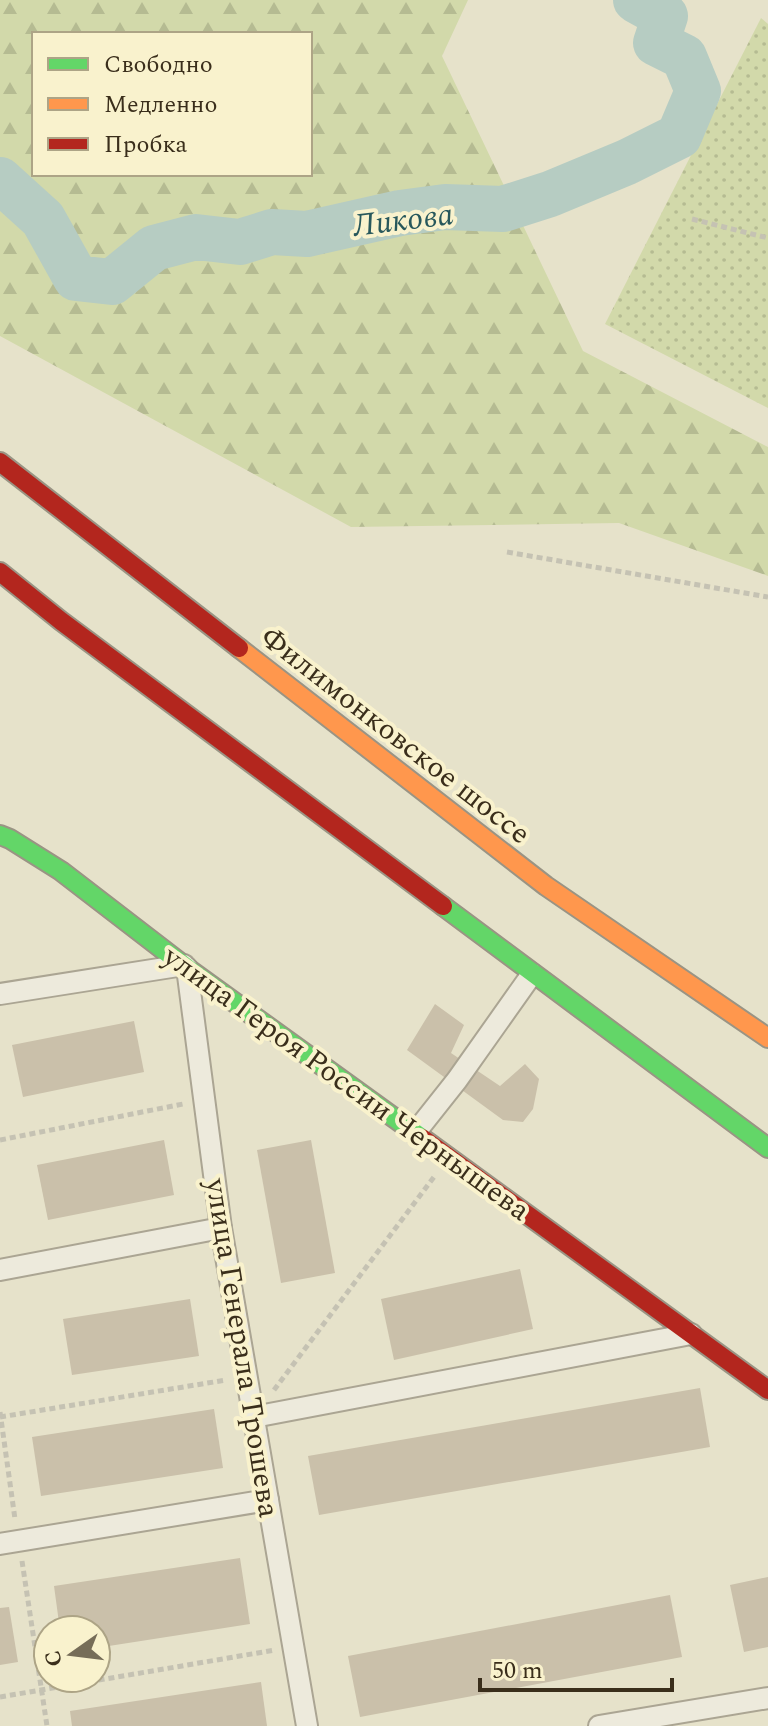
<svg xmlns="http://www.w3.org/2000/svg" width="768" height="1726" viewBox="0 0 768 1726" font-family="Spectral,serif">
	<style>
		.forest { fill: url(#forest-firs); fill-rule: evenodd }
		.garden { fill: url(#garden-dots) }
		.lines { fill: none; stroke-linecap: round; stroke-linejoin: round }
		.river { stroke: #b6ccc2; stroke-width: 46 }
		.building { fill: #cac0aa }
		.street-casing { stroke: #aba593; stroke-width: 24 }
		.fast-casing { stroke: #9a9484; stroke-width: 22 }
		.slow-casing { stroke: #9a9484; stroke-width: 22 }
		.jam-casing { stroke: #9a9484; stroke-width: 22 }
		.path { stroke: #c5c2b3; stroke-width: 5; stroke-dasharray: 6 4; stroke-linecap: butt }
		.street { stroke: #edeadc; stroke-width: 20 }
		.fast { stroke: #63d668; stroke-width: 18 }
		.slow { stroke: #ff974d; stroke-width: 18 }
		.jam { stroke: #b3261e; stroke-width: 18 }
		.labels { text-anchor: middle; stroke-width: 8; stroke-linejoin: round; paint-order: stroke }
		.street-label { font-size: 30px; fill: #3a2e1b; stroke: #f9f2cd }
		.water-label { font-size: 32px; font-style: italic; fill: #28585c; stroke: #f9f2cd }
	</style>
	<defs>
		<pattern id="forest-firs" width="22" height="20" patternUnits="userSpaceOnUse" patternTransform="scale(2)"><rect width="22" height="20" fill="#d2d9aa"/><path d="M5 1l3.5 6h-7zM16 11l3.5 6h-7z" fill="#b5bb92"/></pattern>
		<pattern id="garden-dots" width="8" height="8" patternUnits="userSpaceOnUse" patternTransform="scale(2)"><rect width="8" height="8" fill="#d2d9aa"/><path d="M2 2h.1M6 6h.1" fill="none" stroke="#b5bb92" stroke-width="1.8" stroke-linecap="round"/></pattern>
	</defs>
	<rect width="100%" height="100%" fill="#e6e2ca"/>
	<path class="forest" d="M 0,0 L 468,0 L 442,56 L 583,351 L 768,447 L 768,576 L 619,523 L 351,527 L 0,336 ZM 34,34 L 310,34 L 310,174 L 34,174 Z"/>
	<path class="garden" d="M 761,18 L 768,24 L 768,408 L 605,324 Z"/>
	<g class="lines">
		<path class="river" d="M 0,180 L 43,219 L 76,278 L 112,282 L 154,248 L 196,237 L 240,242 L 272,232 L 307,234 L 400,213 L 445,207 L 503,209 L 550,194 L 627,162 L 679,136 L 698,91 L 684,57 L 656,43 L 665,16 L 636,0"/>
	</g>
	<g class="building">
		<path d="M 435,1004 L 464,1025 L 451,1053 L 500,1086 L 525,1064 L 539,1079 L 533,1109 L 523,1122 L 503,1120 L 407,1050 Z"/>
		<path d="M 134,1021 L 144,1072 L 23,1097 L 12,1045 Z"/>
		<path d="M 164,1140 L 174,1195 L 48,1220 L 37,1165 Z"/>
		<path d="M 311,1140 L 335,1273 L 281,1283 L 257,1150 Z"/>
		<path d="M 520,1269 L 533,1329 L 394,1360 L 381,1299 Z"/>
		<path d="M 190,1299 L 199,1356 L 72,1375 L 63,1319 Z"/>
		<path d="M 700,1388 L 710,1447 L 319,1515 L 308,1456 Z"/>
		<path d="M 214,1409 L 223,1468 L 41,1496 L 32,1437 Z"/>
		<path d="M 240,1558 L 250,1624 L 96,1648 L 96,1630 L 60,1630 L 54,1586 Z"/>
		<path d="M 768,1577 L 768,1647 L 744,1652 L 730,1585 Z"/>
		<path d="M 670,1595 L 682,1657 L 360,1717 L 348,1656 Z"/>
		<path d="M 9,1607 L 18,1662 L 0,1665 L 0,1608 Z"/>
		<path d="M 261,1682 L 267,1726 L 72,1726 L 70,1711 Z"/>
	</g>
	<g class="lines">
		<defs>
			<g id="street">
				<path d="M 187,968 L 221,1228 L 307,1726"/>
				<path d="M 0,994 L 184,965"/>
				<path d="M 415,1133 L 457,1080 L 532,974"/>
				<path d="M 0,1270 L 221,1228"/>
				<path d="M 254,1417 L 691,1334"/>
				<path d="M 0,1544 L 268,1500"/>
				<path d="M 599,1726 L 768,1698"/>
			</g>
			<g id="fast">
				<path d="M 0,835 L 10,839 L 61,871 L 187,968 L 422,1138"/>
				<path d="M 443,906 L 768,1148"/>
			</g>
			<path id="slow" d="M 239,648 L 546,886 L 768,1038"/>
			<g id="jam">
				<path d="M 0,462 L 239,648"/>
				<path d="M 0,572 L 61,621 L 443,906"/>
				<path d="M 422,1138 L 768,1390"/>
			</g>
		</defs>
		<use href="#street" class="street-casing"/>
		<use href="#fast" class="fast-casing"/>
		<use href="#slow" class="slow-casing"/>
		<use href="#jam" class="jam-casing"/>
		<g class="path">
			<path d="M 692,219 L 768,238"/>
			<path d="M 507,552 L 768,597"/>
			<path d="M 0,1140 L 183,1104"/>
			<path d="M 274,1390 L 434,1177"/>
			<path d="M 0,1412 L 15,1519"/>
			<path d="M 0,1417 L 226,1380"/>
			<path d="M 22,1561 L 47,1726"/>
			<path d="M 0,1697 L 275,1650"/>
		</g>
		<use href="#street" class="street"/>
		<use href="#fast" class="fast"/>
		<use href="#slow" class="slow"/>
		<use href="#jam" class="jam"/>
	</g>
	<g class="labels">
		<g class="street-label">
			<text transform="translate(396 735) rotate(38)" y="10">Филимонковское шоссе</text>
			<text transform="translate(347 1083) rotate(36)" y="10">улица Героя России Чернышева</text>
			<text transform="translate(243 1348) rotate(81)" y="10">улица Генерала Трошева</text>
		</g>
		<g class="water-label">
			<text transform="translate(403 219) rotate(-7)" y="11">Ликова</text>
		</g>
	</g>
	<rect x="32" y="32" width="280" height="144" fill="#f9f2cd" stroke="#ada486" stroke-width="2"/>
	<rect x="48" y="58" width="40" height="12" fill="#63d668" stroke="#ada486" stroke-width="2"/>
	<text x="104" y="72" font-size="24" fill="#3a2e1b">Свободно</text>
	<rect x="48" y="98" width="40" height="12" fill="#ff974d" stroke="#ada486" stroke-width="2"/>
	<text x="104" y="112" font-size="24" fill="#3a2e1b">Медленно</text>
	<rect x="48" y="138" width="40" height="12" fill="#b3261e" stroke="#ada486" stroke-width="2"/>
	<text x="104" y="152" font-size="24" fill="#3a2e1b">Пробка</text>
	<g transform="translate(72 1654) rotate(256)"><circle r="38" fill="#f9f2cd" stroke="#ada486" stroke-width="2"/>
	<path d="M0-6L14 30L0 20L-14 30Z" fill="#766d58"/>
	<text y="-12" font-size="22" font-weight="bold" text-anchor="middle" fill="#3a2e1b">С</text>
	</g>
	<path d="M480 1678v12h192v-12" fill="none" stroke="#3a2e1b" stroke-width="4"/>
	<text x="492" y="1678" font-size="24" fill="#3a2e1b" stroke="#f9f2cd" stroke-width="6" paint-order="stroke">50 m</text>
</svg>
